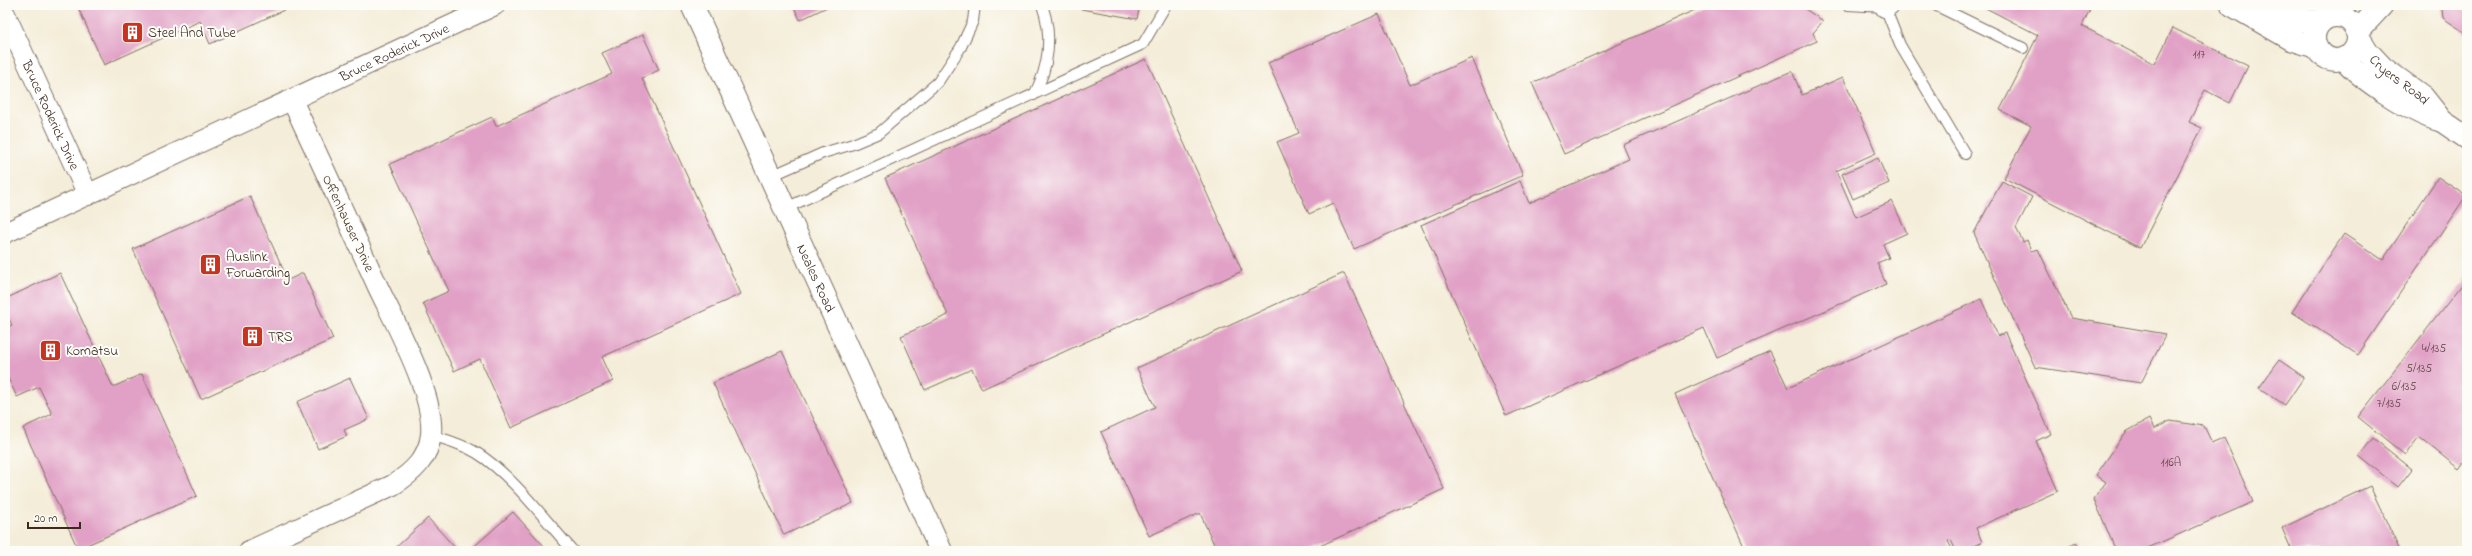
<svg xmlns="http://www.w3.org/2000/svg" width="2472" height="556" viewBox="0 0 2472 556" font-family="'Indie Flower',sans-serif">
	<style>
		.building { fill: #e1a1c6 }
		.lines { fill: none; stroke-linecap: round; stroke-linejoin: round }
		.lane-casing { stroke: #7c6e5f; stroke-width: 12 }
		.street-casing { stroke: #7c6e5f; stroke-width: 22 }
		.secondary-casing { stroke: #7c6e5f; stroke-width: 24 }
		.lane { stroke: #fff; stroke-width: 10 }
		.street { stroke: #fff; stroke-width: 20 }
		.secondary { stroke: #fff; stroke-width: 22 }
		.labels { text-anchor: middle; stroke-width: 4; stroke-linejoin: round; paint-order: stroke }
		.number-label { font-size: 12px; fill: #644848 }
		.poi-label { font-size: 14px; fill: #3b2a1e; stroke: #fdfcf7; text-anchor: start }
		.street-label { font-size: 14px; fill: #3b2a1e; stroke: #fdfcf7 }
	</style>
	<rect width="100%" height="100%" fill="#fdfcf7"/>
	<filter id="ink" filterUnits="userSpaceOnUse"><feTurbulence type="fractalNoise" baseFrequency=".025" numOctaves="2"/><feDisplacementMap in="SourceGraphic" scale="8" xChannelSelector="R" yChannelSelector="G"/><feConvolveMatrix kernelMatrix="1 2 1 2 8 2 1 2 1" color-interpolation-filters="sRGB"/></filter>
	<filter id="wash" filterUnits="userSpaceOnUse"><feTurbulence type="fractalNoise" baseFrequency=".012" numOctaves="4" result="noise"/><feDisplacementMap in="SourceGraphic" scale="16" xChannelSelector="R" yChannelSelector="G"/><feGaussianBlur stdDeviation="0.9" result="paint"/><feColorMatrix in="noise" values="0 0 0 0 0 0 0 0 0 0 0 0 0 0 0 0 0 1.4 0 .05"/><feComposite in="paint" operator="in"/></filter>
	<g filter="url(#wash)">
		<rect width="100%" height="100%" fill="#f4edd9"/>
		<g id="blocks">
			<g class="building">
				<path d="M 77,5 L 282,5 L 284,10 L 210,44 L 200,21 L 104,65 Z"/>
				<path d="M 793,5 L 829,5 L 829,6 L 800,20 Z"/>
				<path d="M 1082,5 L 1140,5 L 1137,19 L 1081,9 Z"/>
				<path d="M 1706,5 L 1799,5 L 1823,21 L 1813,33 L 1817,41 L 1564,154 L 1532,83 Z"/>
				<path d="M 1980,5 L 2092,5 L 2082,26 L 2155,64 L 2173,28 L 2248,66 L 2230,103 L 2205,90 L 2189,122 L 2202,128 L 2140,248 L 2004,178 L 2031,126 L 2000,110 L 2038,35 Z"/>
				<path d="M 2444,5 L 2467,5 L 2467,34 L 2443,18 L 2442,9 Z"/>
				<path d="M 1379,14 L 1410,85 L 1472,58 L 1523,175 L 1354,249 L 1333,203 L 1309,214 L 1277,142 L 1299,133 L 1268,63 Z"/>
				<path d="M 643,35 L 659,70 L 642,78 L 741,294 L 602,357 L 613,381 L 511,428 L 480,359 L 454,371 L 423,303 L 449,291 L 390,164 L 492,117 L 496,126 L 612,74 L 602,53 Z"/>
				<path d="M 1146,59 L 1242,271 L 982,389 L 972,369 L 925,390 L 901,336 L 948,315 L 885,178 Z"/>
				<path d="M 1792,71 L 1802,95 L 1843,77 L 1866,129 L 1876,153 L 1836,171 L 1856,217 L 1892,201 L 1907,233 L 1883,244 L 1889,258 L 1877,263 L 1886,284 L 1717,358 L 1704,328 L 1506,416 L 1421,225 L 1520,181 L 1529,203 L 1629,159 L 1623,145 Z"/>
				<path d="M 1878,158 L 1889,183 L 1853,199 L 1842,174 Z"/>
				<path d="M 2438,177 L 2466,196 L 2358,355 L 2292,312 L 2344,234 L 2383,260 Z"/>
				<path d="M 2002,181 L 2032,197 L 2016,228 L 2023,242 L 2027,240 L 2031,251 L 2038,249 L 2071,318 L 2166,334 L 2141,383 L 2035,367 L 1974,233 Z"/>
				<path d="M 250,196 L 288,280 L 303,273 L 333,339 L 201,399 L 133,249 Z"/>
				<path d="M 60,273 L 113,387 L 142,374 L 197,496 L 78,549 L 23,428 L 52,414 L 39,387 L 17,397 L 5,372 L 5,328 L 12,325 L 5,311 L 5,299 Z"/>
				<path d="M 1344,273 L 1444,489 L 1309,551 L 1217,551 L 1200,513 L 1149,536 L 1101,432 L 1155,407 L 1137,368 Z"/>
				<path d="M 2467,275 L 2467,458 L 2459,469 L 2419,437 L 2405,455 L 2358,417 L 2464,282 L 2463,281 Z"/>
				<path d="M 1981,299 L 1998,336 L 2005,333 L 2051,434 L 2036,441 L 2058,491 L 1976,528 L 1982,542 L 1962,551 L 1956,551 L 1951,540 L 1948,541 L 1953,551 L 1746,551 L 1675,394 L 1770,351 L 1788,388 Z"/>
				<path d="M 782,351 L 853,503 L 784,535 L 713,383 Z"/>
				<path d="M 2279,360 L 2304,377 L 2285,405 L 2259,388 Z"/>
				<path d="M 350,378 L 369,419 L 344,430 L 347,436 L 318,449 L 297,402 Z"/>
				<path d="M 2149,419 L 2154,429 L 2170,421 L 2204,426 L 2212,443 L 2224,438 L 2253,502 L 2141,551 L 2116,551 L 2094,499 L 2106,482 L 2096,475 L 2126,432 Z"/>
				<path d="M 2373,438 L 2412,469 L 2398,487 L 2359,456 Z"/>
				<path d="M 2370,486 L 2400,551 L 2292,551 L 2282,528 Z"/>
				<path d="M 513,512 L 544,546 L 538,551 L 469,551 Z"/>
				<path d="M 428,518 L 458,551 L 392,551 Z"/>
				<path d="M 2076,543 L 2080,551 L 2059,551 Z"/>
			</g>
		</g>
	</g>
	<g filter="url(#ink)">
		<use href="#blocks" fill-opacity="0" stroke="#7c6e5f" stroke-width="1"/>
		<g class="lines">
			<defs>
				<g id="lane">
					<path d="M 1848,5 L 1885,7 L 1900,45 L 1965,154"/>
					<path d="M 1935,5 L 2023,48"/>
					<path d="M 1034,95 C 1049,67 1053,35 1042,5"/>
					<path d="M 771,176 L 823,153 L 853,144 L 879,133 L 938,82 L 961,47 L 973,21 L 975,5"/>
					<path d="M 786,208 L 1143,44 L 1166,5"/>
					<path d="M 431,435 C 447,440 462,444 477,453 C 511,474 545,520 573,551"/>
				</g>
				<g id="street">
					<path d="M 1885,7 L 1889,5"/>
					<path id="s1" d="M 5,14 L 88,195"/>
					<path id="s2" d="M 5,233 L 495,5"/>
					<path d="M 249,551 L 393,485 C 412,473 429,458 431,434 C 435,395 395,323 378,287 C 350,225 321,162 292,100"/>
				</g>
				<g id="secondary">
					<path id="s3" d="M 692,5 L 941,551"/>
					<path d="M 2232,5 L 2291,39 L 2316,47"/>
					<path d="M 2251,7 C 2273,16 2299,22 2323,20"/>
					<circle cx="2336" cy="38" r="22"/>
					<path d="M 2357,32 L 2382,5"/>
					<path id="s4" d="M 2358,36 L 2368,52 L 2383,68 L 2423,97 L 2442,121 L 2467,138"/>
					<path d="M 2344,58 C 2358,78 2415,114 2439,120"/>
				</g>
			</defs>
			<use href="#lane" class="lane-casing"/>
			<use href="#street" class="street-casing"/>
			<use href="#secondary" class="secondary-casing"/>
			<use href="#lane" class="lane"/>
			<use href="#street" class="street"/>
			<use href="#secondary" class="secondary"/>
		</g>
	</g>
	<defs>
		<symbol id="building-square" viewBox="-11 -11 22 22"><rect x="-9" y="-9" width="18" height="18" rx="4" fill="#c8321e" stroke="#fdfcf7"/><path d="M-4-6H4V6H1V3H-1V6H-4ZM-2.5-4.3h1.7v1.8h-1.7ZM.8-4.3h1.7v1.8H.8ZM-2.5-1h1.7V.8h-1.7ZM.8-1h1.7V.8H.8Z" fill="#fff"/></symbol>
	</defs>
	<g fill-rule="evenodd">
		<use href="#building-square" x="120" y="20" width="25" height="25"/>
		<use href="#building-square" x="198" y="252" width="25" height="25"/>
		<use href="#building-square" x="240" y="324" width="25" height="25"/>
		<use href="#building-square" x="38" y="338" width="25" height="25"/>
	</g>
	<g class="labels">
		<g class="number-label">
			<text x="2199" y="58">117</text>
			<text x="2434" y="352">4/135</text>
			<text x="2419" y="372">5/135</text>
			<text x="2404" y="390">6/135</text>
			<text x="2389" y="407">7/135</text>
			<text x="2171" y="466">116A</text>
		</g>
		<g class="poi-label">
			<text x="148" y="37">Steel And Tube</text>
			<text x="226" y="261">Auslink<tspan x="226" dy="16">Forwarding</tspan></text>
			<text x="268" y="341">TRS</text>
			<text x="66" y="355">Komatsu</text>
		</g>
		<g class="street-label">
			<text dy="5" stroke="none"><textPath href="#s2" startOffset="429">Bruce Roderick Drive</textPath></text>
			<text dy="5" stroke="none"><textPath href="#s4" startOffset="61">Cryers Road</textPath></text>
			<text dy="5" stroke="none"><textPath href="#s1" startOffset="111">Bruce Roderick Drive</textPath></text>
			<text transform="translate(349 223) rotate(65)" y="5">Offenhauser Drive</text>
			<text dy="5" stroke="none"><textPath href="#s3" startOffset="300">Neales Road</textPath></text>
		</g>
	</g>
	<rect width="2472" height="556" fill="none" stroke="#fdfcf7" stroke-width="20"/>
	<path d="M28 522v6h52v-6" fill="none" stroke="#3b2a1e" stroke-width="2"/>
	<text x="34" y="522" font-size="12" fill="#3b2a1e" stroke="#fdfcf7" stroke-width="3" paint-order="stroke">20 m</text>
</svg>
